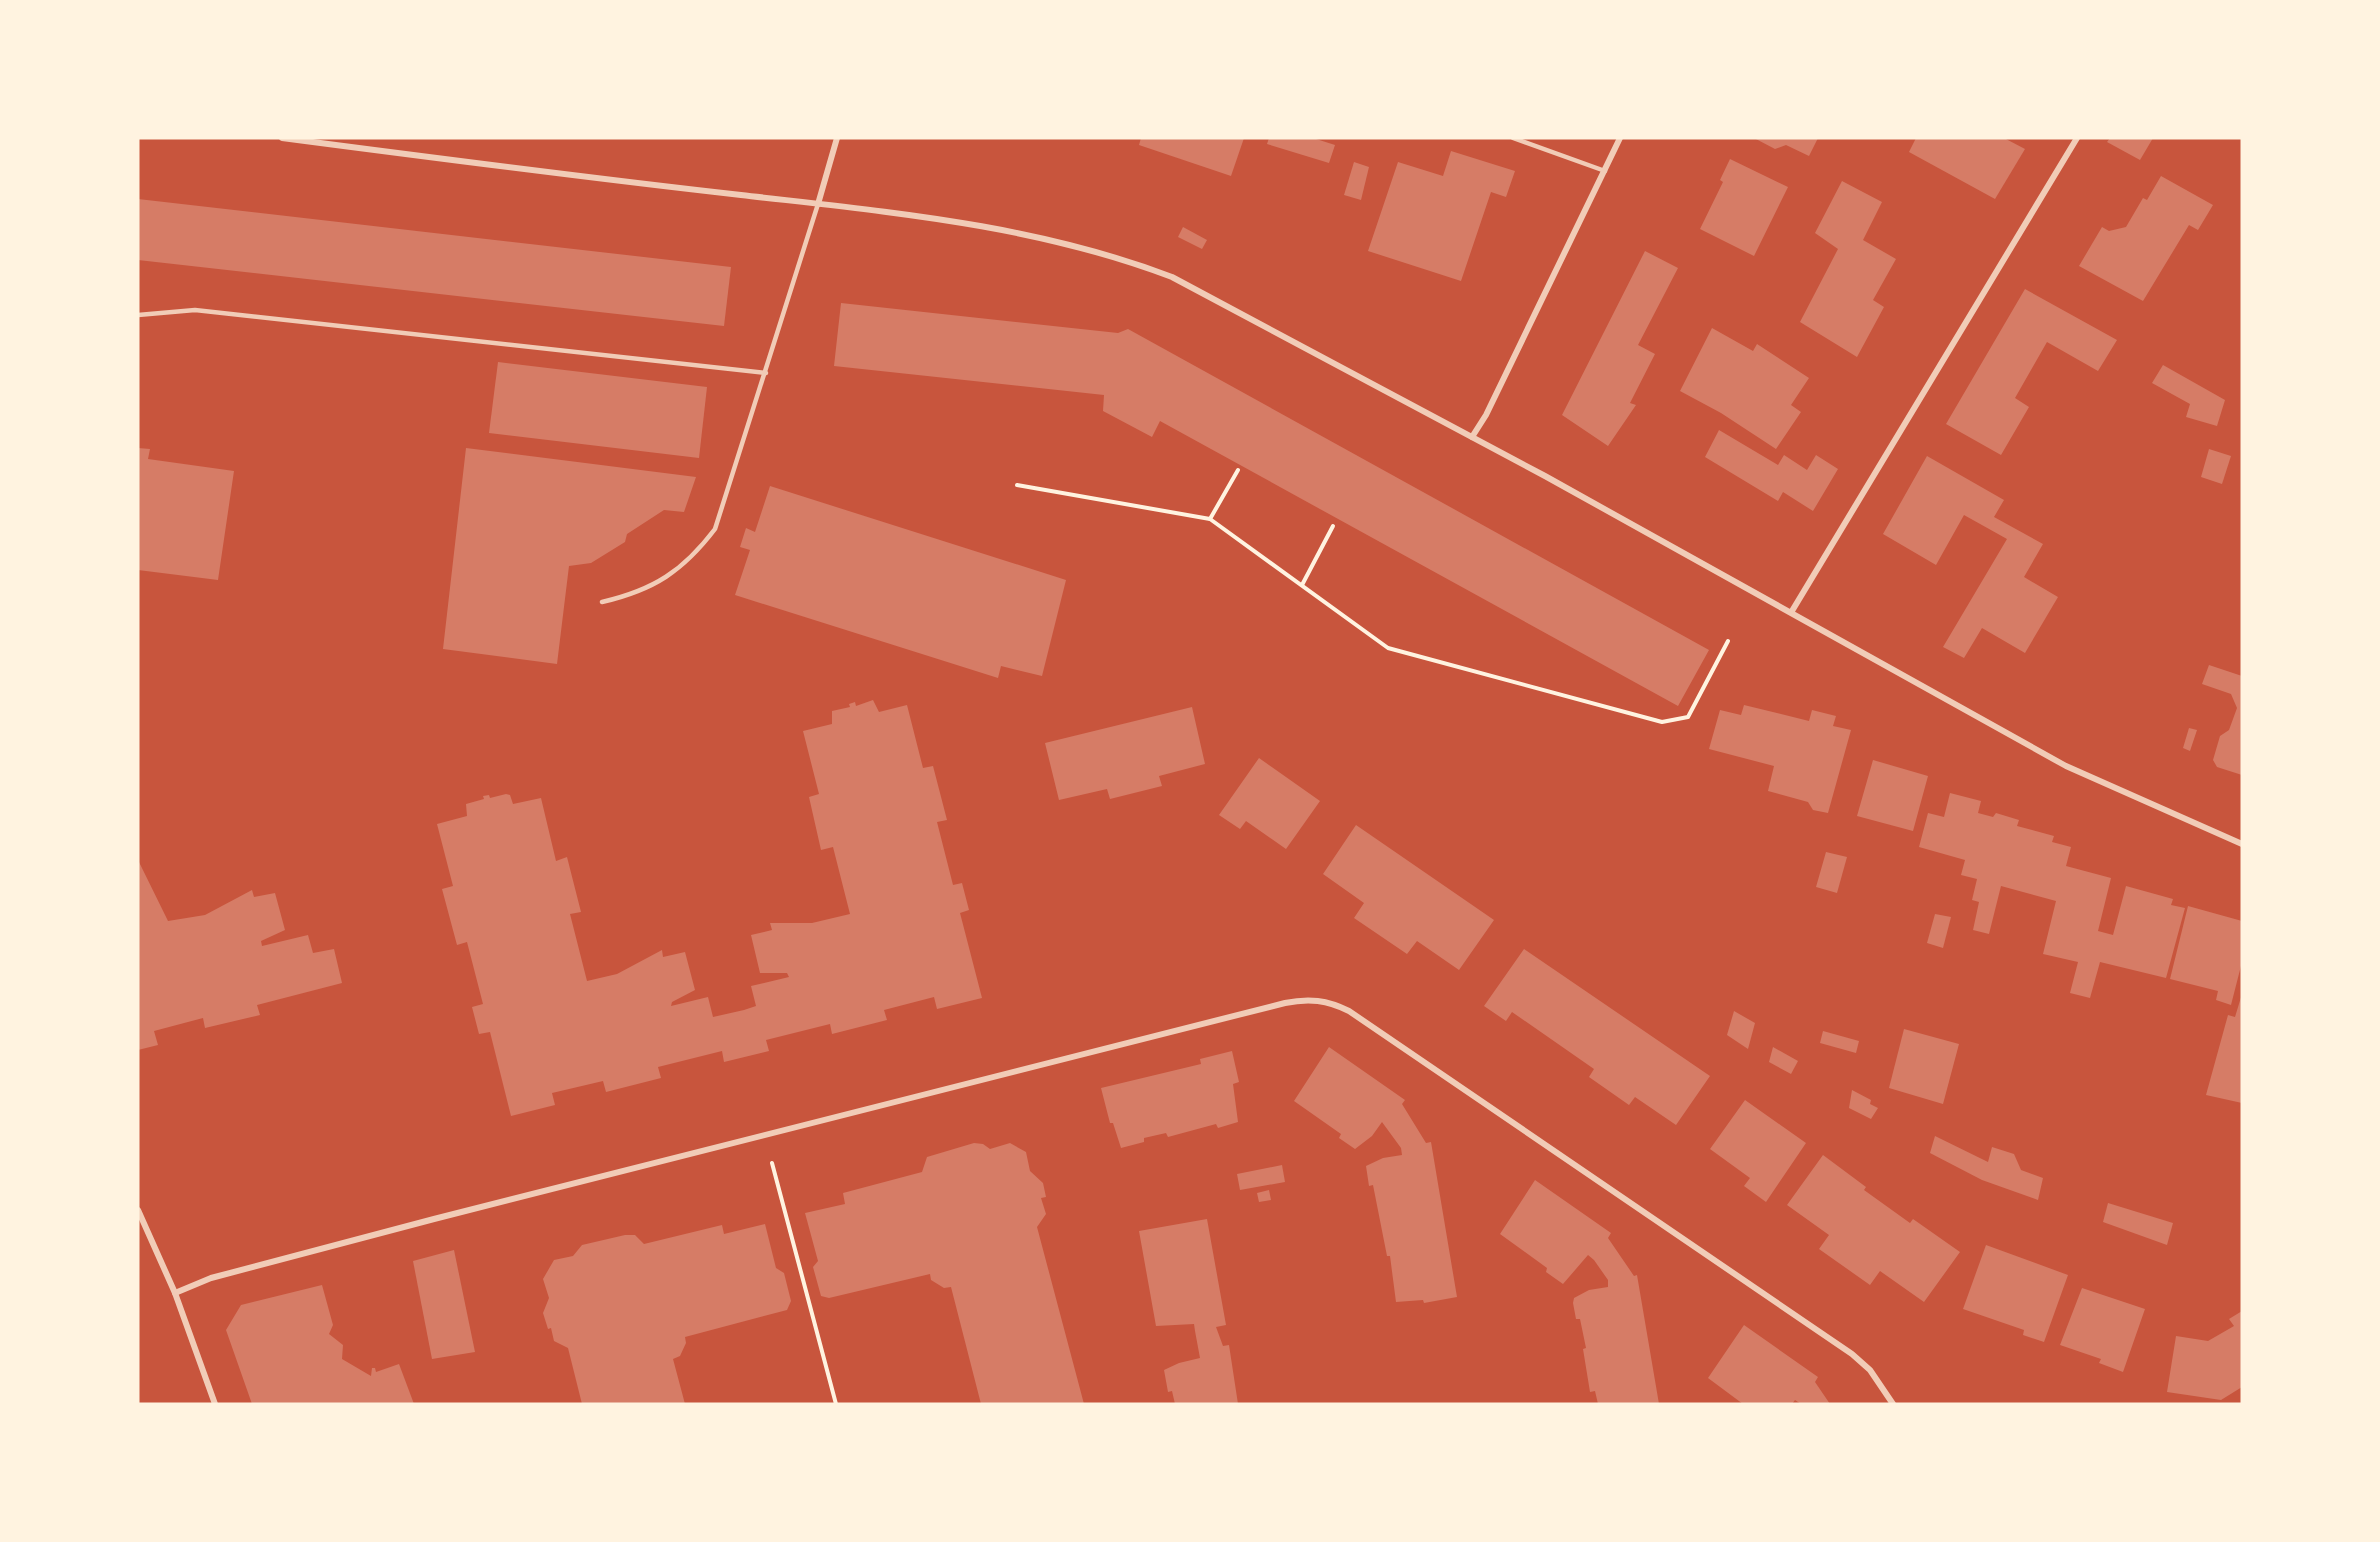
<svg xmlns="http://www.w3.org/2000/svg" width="2380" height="1542" viewBox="0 0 2380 1542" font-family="'Fira Sans',sans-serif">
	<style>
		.building { fill: #d67c66 }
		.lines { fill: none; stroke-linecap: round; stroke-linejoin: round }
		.path { stroke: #fff3e0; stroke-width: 4 }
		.service { stroke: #f1ccb7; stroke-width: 4.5 }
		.minor { stroke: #f1ccb7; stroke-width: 6 }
	</style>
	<rect width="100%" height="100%" fill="#c8553d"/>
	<g class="building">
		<path d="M 1141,138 L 1244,138 L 1231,176 L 1139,145 Z"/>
		<path d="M 1269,138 L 1313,138 L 1335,145 L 1329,163 L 1267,144 Z"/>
		<path d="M 1754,138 L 1818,138 L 1809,156 L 1786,145 L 1775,149 Z"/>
		<path d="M 1916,138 L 2004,138 L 2025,149 L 1995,199 L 1909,152 Z"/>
		<path d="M 2110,138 L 2153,138 L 2140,160 L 2107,142 Z"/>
		<path d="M 1451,151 L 1515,171 L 1506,197 L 1491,192 L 1461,281 L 1368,251 L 1398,162 L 1443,176 Z"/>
		<path d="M 1730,159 L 1788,187 L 1754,256 L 1700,229 L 1723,182 L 1720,180 Z"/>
		<path d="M 1354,162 L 1369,167 L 1361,200 L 1344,195 Z"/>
		<path d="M 2161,176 L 2213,205 L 2198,230 L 2189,225 L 2143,301 L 2079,266 L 2102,227 L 2109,231 L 2126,227 L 2143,198 L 2147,200 Z"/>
		<path d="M 1842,181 L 1882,202 L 1863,240 L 1896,259 L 1873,300 L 1884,307 L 1857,357 L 1800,322 L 1838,249 L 1815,233 Z"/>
		<path d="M 138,199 L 731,267 L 724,326 L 138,260 Z"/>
		<path d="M 1183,227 L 1207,240 L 1202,249 L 1178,237 Z"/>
		<path d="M 1645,251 L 1678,268 L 1638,345 L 1655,354 L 1630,403 L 1636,405 L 1608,446 L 1562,415 Z"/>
		<path d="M 2025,289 L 2117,340 L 2098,371 L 2047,342 L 2015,398 L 2029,407 L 2001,455 L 1946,424 Z"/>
		<path d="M 841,303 L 1118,333 L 1128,329 L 1709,650 L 1678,706 L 1160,421 L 1152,437 L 1103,411 L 1104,395 L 834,366 Z"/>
		<path d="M 1712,328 L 1753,351 L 1757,344 L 1809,378 L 1791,405 L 1801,412 L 1776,449 L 1721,413 L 1680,391 Z"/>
		<path d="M 498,362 L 707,387 L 699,458 L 489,433 Z"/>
		<path d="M 2163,365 L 2225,400 L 2217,426 L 2186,417 L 2190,404 L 2152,383 Z"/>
		<path d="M 1719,430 L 1778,465 L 1784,455 L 1807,470 L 1816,455 L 1838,469 L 1813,511 L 1783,492 L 1778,501 L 1705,457 Z"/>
		<path d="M 138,448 L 150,449 L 148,459 L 234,471 L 218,580 L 138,570 Z"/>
		<path d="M 466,448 L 696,477 L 684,512 L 664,510 L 627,534 L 625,542 L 591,563 L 569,566 L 557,664 L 443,649 Z"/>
		<path d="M 2209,449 L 2231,456 L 2222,484 L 2201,477 Z"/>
		<path d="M 1927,456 L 2004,500 L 1994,517 L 2043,544 L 2024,577 L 2058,597 L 2025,653 L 1982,628 L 1964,658 L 1943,647 L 2007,539 L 1964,515 L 1936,565 L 1883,534 Z"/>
		<path d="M 770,486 L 1066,580 L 1042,676 L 1001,666 L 998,678 L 735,595 L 750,550 L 740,547 L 746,528 L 755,532 Z"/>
		<path d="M 2209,665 L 2242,676 L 2242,775 L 2217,767 L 2213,760 L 2220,736 L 2229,730 L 2237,708 L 2231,694 L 2202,684 Z"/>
		<path d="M 873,700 L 879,712 L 907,705 L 923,768 L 933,766 L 947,820 L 937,822 L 953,885 L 962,883 L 969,910 L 960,913 L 982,998 L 937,1009 L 934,997 L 884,1010 L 887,1020 L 832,1034 L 830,1024 L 766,1040 L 769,1051 L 724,1062 L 722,1051 L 658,1067 L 661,1078 L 606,1092 L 603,1081 L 552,1093 L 555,1105 L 511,1116 L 490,1032 L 479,1034 L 472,1007 L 483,1004 L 467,942 L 457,945 L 442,889 L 453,886 L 437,824 L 467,816 L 466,804 L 484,799 L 483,796 L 489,795 L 490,798 L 506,794 L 510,795 L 513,804 L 541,798 L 556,861 L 567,857 L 581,912 L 570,914 L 587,981 L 617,974 L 662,950 L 663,957 L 685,952 L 695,990 L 672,1002 L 671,1006 L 708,997 L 713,1017 L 744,1010 L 756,1006 L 751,986 L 789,977 L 787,973 L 760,973 L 751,935 L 772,930 L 770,923 L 812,923 L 850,914 L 833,847 L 821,850 L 809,797 L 819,794 L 803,731 L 832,724 L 832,711 L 850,707 L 849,704 L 855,702 L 856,706 Z"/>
		<path d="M 1744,705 L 1809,721 L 1812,710 L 1836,716 L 1833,726 L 1851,730 L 1828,813 L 1813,810 L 1808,802 L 1768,791 L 1774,766 L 1709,749 L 1720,710 L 1741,715 Z"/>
		<path d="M 1192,707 L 1205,764 L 1159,776 L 1162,786 L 1110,799 L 1107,789 L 1059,800 L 1045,743 Z"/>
		<path d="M 2189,728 L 2197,730 L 2190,751 L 2183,748 Z"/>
		<path d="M 1259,758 L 1320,801 L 1286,849 L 1246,821 L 1240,829 L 1219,815 Z"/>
		<path d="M 1873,760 L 1928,776 L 1913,831 L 1857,816 Z"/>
		<path d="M 1950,793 L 1981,801 L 1978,813 L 1993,817 L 1996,813 L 2019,820 L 2017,826 L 2054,836 L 2052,842 L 2071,847 L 2066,866 L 2111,878 L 2098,931 L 2113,935 L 2126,886 L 2173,899 L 2171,905 L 2185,908 L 2166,978 L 2100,962 L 2090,998 L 2070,993 L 2078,962 L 2043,954 L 2056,901 L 2001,886 L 1989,934 L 1973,930 L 1979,902 L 1972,900 L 1977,879 L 1961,875 L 1965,860 L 1919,847 L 1928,813 L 1944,817 Z"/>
		<path d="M 1356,825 L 1494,920 L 1459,970 L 1417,941 L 1407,954 L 1354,918 L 1364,903 L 1323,874 Z"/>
		<path d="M 1826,852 L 1847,857 L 1837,893 L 1816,887 Z"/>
		<path d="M 138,860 L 168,921 L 205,915 L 252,890 L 254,897 L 275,893 L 285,930 L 261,941 L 262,946 L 308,935 L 313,953 L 334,949 L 342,983 L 257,1005 L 260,1015 L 205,1028 L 203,1018 L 154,1031 L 158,1045 L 138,1050 Z"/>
		<path d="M 2188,906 L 2242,921 L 2242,962 L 2231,1005 L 2216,1000 L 2218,991 L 2170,979 Z"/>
		<path d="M 1935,914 L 1951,917 L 1943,948 L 1927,943 Z"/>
		<path d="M 1524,949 L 1710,1076 L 1676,1125 L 1635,1097 L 1629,1105 L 1589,1077 L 1594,1069 L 1512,1012 L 1506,1021 L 1484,1006 Z"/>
		<path d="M 2242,994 L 2242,1103 L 2206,1095 L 2228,1015 L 2235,1017 Z"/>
		<path d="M 1734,1011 L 1755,1023 L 1748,1049 L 1727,1035 Z"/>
		<path d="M 1904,1029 L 1959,1044 L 1943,1104 L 1889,1088 Z"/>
		<path d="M 1823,1031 L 1859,1041 L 1856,1053 L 1820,1043 Z"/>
		<path d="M 1329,1047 L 1405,1100 L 1402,1104 L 1426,1143 L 1431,1142 L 1457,1297 L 1424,1303 L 1423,1300 L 1396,1302 L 1390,1256 L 1387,1256 L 1373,1185 L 1369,1186 L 1366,1166 L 1383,1158 L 1402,1155 L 1401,1148 L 1382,1122 L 1372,1136 L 1355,1149 L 1339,1138 L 1341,1134 L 1294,1101 Z"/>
		<path d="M 1773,1047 L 1798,1061 L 1791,1074 L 1769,1062 Z"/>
		<path d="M 1232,1051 L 1239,1082 L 1233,1084 L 1238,1122 L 1218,1128 L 1216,1124 L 1168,1137 L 1166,1133 L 1144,1138 L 1144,1142 L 1121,1148 L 1113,1123 L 1110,1123 L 1101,1088 L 1201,1064 L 1200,1059 Z"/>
		<path d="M 1852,1090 L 1871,1100 L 1870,1104 L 1878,1108 L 1871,1119 L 1849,1108 Z"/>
		<path d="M 1745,1100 L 1806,1143 L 1766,1202 L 1744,1186 L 1750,1178 L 1710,1149 Z"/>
		<path d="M 1935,1136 L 1988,1162 L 1992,1147 L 2014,1154 L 2021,1170 L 2043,1178 L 2038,1200 L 1982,1180 L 1930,1153 Z"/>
		<path d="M 974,1143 L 983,1144 L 990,1149 L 1010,1143 L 1026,1152 L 1030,1171 L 1043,1183 L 1046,1197 L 1041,1198 L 1046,1214 L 1037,1227 L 1084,1404 L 981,1404 L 951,1287 L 944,1288 L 931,1280 L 930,1274 L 829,1298 L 821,1296 L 813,1267 L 818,1261 L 805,1213 L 845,1204 L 843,1193 L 922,1172 L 927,1157 Z"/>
		<path d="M 1823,1155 L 1866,1187 L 1864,1190 L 1910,1223 L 1913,1219 L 1960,1252 L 1924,1302 L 1880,1271 L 1870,1285 L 1819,1249 L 1829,1235 L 1787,1205 Z"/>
		<path d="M 1282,1165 L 1285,1182 L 1240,1190 L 1237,1174 Z"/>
		<path d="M 1535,1180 L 1611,1233 L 1608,1238 L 1634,1276 L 1637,1275 L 1659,1404 L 1598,1404 L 1595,1391 L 1590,1392 L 1583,1349 L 1586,1348 L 1580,1319 L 1576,1319 L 1573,1303 L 1574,1298 L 1589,1290 L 1608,1287 L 1608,1280 L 1594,1260 L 1588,1255 L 1563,1284 L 1546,1272 L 1547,1268 L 1500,1234 Z"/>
		<path d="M 1269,1190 L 1271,1200 L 1259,1202 L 1257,1193 Z"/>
		<path d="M 2108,1203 L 2173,1223 L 2167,1245 L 2103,1222 Z"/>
		<path d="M 1207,1219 L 1226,1325 L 1216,1327 L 1223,1346 L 1229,1345 L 1238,1404 L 1175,1404 L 1172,1391 L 1168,1392 L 1164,1370 L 1179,1363 L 1200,1358 L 1195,1331 L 1194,1324 L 1156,1326 L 1139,1231 Z"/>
		<path d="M 765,1224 L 776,1268 L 784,1273 L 791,1301 L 787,1310 L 685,1337 L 686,1343 L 680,1356 L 673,1359 L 685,1404 L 582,1404 L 568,1348 L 554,1341 L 551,1328 L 548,1329 L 543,1313 L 549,1298 L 543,1279 L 554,1260 L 573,1256 L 582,1245 L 625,1235 L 635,1235 L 644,1244 L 722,1225 L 724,1234 Z"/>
		<path d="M 1986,1245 L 2068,1275 L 2044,1342 L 2023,1335 L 2024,1330 L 1963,1309 Z"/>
		<path d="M 454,1250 L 475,1352 L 432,1359 L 413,1261 Z"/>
		<path d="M 322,1285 L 333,1325 L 329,1334 L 343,1345 L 342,1359 L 371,1376 L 372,1368 L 375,1368 L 376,1372 L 399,1364 L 414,1404 L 252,1404 L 226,1330 L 241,1305 Z"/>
		<path d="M 2082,1288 L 2145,1309 L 2123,1372 L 2099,1363 L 2101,1359 L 2060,1345 Z"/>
		<path d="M 2242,1311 L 2242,1387 L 2221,1400 L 2167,1392 L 2176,1336 L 2208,1341 L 2234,1326 L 2229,1319 Z"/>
		<path d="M 1744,1325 L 1818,1377 L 1815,1382 L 1830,1404 L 1801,1404 L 1795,1400 L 1792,1404 L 1743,1404 L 1708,1378 Z"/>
	</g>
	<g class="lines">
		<g class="path">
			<path d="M 1017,485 L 1210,519 L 1388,648 L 1662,722 L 1688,717 L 1728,641"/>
			<path d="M 1210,519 L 1238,470"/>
			<path d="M 1302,585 L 1333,526"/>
			<path d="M 772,1163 L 836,1404"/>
		</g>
		<g class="service">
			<path d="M 1513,138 L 1605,171"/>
			<path d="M 138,315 L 195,310 L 766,373"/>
			<path d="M 602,602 C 654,590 683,571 715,529 L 818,204"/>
		</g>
		<g class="minor">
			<path d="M 282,138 C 435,158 588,178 741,195 C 888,212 1033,224 1172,277 L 1545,476 L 2066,766 L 2242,844"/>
			<path d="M 818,204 L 837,138"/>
			<path d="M 1472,437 L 1486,415 L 1620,138"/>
			<path d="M 1792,611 L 2077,138"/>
			<path d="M 138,1210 L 175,1293 L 215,1404"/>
			<path d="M 175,1293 L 211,1278 L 434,1219 L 1285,1003 C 1309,998 1327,1000 1349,1011 L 1852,1354 L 1870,1370 L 1893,1404"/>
		</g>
	</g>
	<rect width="2380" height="1542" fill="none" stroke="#fff3e0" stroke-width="279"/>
</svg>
